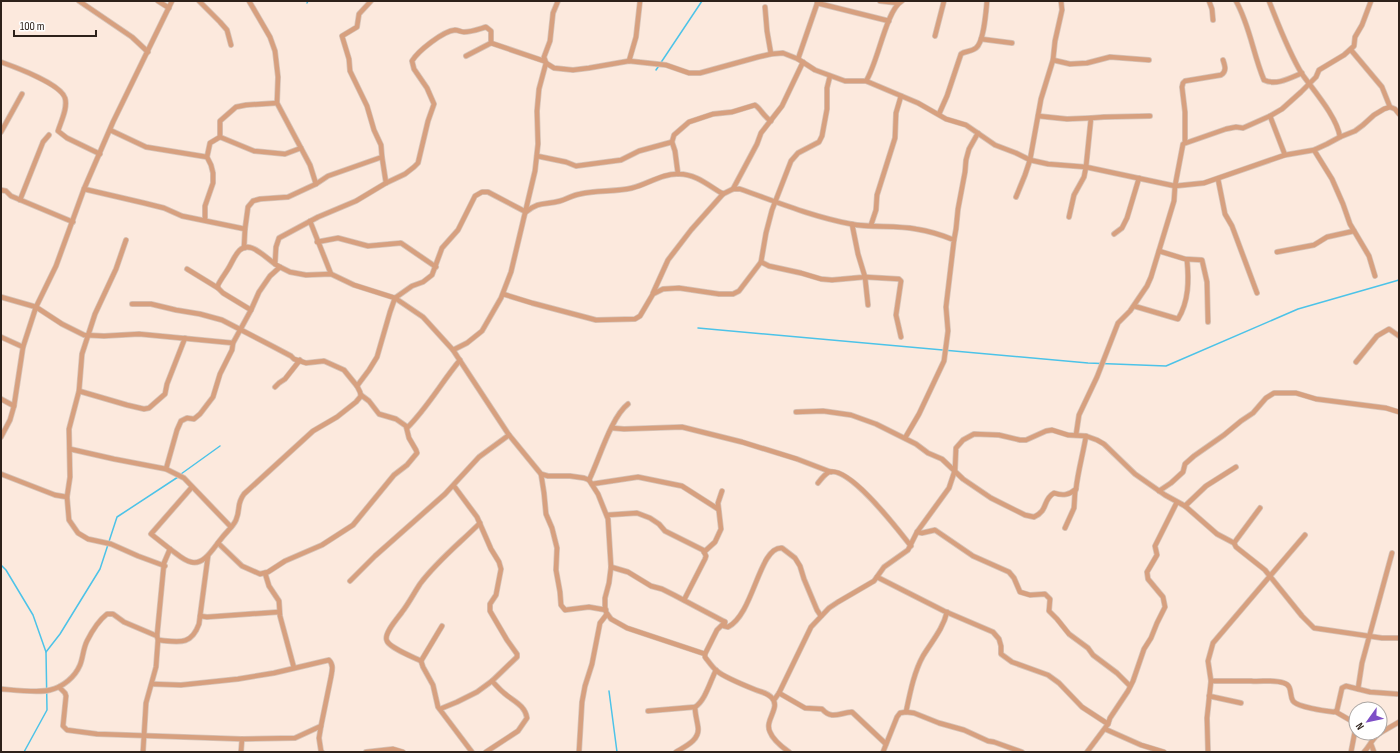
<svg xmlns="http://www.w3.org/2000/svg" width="1400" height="753" viewBox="0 0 1400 753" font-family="'Sofia Sans Condensed',sans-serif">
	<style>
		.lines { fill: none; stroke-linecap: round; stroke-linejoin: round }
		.stream { stroke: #4cc3e8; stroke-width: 1.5 }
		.minor-casing { stroke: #d7c5ba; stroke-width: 6 }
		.minor { stroke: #d7a07f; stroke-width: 4.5 }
	</style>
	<rect width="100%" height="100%" fill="#fce9dd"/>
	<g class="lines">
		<g class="stream">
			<path d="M 307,3 L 308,1"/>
			<path d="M 656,70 L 702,1"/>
			<path d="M 698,328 L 1088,363 L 1166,366 L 1298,309 L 1399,280"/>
			<path d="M 181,474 L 220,446"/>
			<path d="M 1,565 L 6,570 L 33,615 L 46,652 L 47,710 L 24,752"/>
			<path d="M 46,652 L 60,634 L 100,569 L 117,517 L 178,477"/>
			<path d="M 609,691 L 617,752"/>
		</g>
		<defs>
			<g id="minor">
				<path d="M 79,1 L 132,37 L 148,52"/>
				<path d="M 158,1 L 169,8"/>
				<path d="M 199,1 L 220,22 L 227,30 L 231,45"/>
				<path d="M 249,1 L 270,37 L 275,51 L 278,77 L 277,103 L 310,165 L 316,184"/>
				<path d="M 880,1 L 898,3"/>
				<path d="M 1209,1 L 1212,9 L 1213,20"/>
				<path d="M 1236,1 C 1250,26 1253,54 1264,80 C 1276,86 1290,78 1302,73"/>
				<path d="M 1269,1 C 1279,26 1288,51 1302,74 C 1314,91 1337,117 1340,137"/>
				<path d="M 817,3 L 889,21"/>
				<path d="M 765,7 L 767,31 L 771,54"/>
				<path d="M 935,36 L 944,1"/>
				<path d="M 981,39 L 1012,43"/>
				<path d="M 1351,50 L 1382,87 L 1390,107"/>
				<path d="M 466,56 L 491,43 L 544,61"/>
				<path d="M 798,59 L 818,1"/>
				<path d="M 1053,60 L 1070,64 L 1087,63 L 1110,57 L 1149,60"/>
				<path d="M 629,61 L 636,37 L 640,1"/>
				<path d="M 1,62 C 15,67 61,84 65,98 C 68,108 61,121 58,131 L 67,138 L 100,154"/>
				<path d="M 546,63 L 544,57 L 550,41 L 553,13 L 558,1"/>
				<path d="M 866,81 L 918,103 L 946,119 L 966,125 L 995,145 L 1016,153 L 1030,160 L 1048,164 L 1086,167 L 1175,186 L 1204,183 L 1285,155 L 1314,150 L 1327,144 L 1340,137 L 1355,131 L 1363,125 L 1374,115 L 1384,109 L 1390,107 L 1395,109 L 1399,114"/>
				<path d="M 939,114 L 947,96 L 961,54 C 965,51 971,52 976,48 C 984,42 986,11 987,1"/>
				<path d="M 1038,116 L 1067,119 L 1091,118"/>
				<path d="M 1270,116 L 1285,155"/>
				<path d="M 110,130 L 146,147 L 207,157"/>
				<path d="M 1,132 L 22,94"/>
				<path d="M 220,137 L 254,151 L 285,154 L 301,148"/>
				<path d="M 220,137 L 220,121 L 236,107 L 246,105 L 277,103"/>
				<path d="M 1185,142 L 1185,112 L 1182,87 L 1183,83 L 1185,81 L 1221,75 C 1227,71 1225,66 1223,60"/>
				<path d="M 1314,150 L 1332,179 L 1343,204 L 1350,224 L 1369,256 L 1375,276"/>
				<path d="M 537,156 L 566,162 L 576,166 L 621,160 L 639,151 L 672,142"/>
				<path d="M 382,157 L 386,183"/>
				<path d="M 678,174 L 675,151 L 672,142 L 674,135 L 689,122 L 713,114 L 732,112 L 755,105 C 761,109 764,117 771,121"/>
				<path d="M 1218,179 L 1225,214 L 1232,226 L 1257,293"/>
				<path d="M 84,189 L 144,203 L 164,208 L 182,216 L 245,229 L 248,207 L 253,201 L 260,199 L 288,197 L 316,184 L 328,176 L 382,157 L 381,145 L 374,130 L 367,106 L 350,71 L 349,59 L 342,36 L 357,27 L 359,14 L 371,1"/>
				<path d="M 733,189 L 757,144 L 761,133 L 782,106 L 803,62"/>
				<path d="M 1,190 L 6,191 L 11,196 L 73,222"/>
				<path d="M 1016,197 L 1025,175 L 1030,160 L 1041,99 L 1053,60 L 1055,41 L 1062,10 L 1061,1"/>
				<path d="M 20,200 L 43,142 L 49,135"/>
				<path d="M 1069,217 L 1074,195 L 1084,177 L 1086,167 L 1091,118 L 1104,117 L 1150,116"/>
				<path d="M 205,220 L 205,206 L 213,183 L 213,173 L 211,165 L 207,157 L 210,143 L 220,137"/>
				<path d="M 310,221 L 331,274"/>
				<path d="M 871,225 L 876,210 L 877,195 L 895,138 L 896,113 L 901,96"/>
				<path d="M 1114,234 L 1122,228 L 1127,218 L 1139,178"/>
				<path d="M 126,240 L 116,269 L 95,314 L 82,354 L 79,391 L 69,429 L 70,477 L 67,497 L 69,520 L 78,533 L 88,539 L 111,544 L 138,556 L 165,566"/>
				<path d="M 954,240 L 956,229 L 958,209 L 965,172 L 966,160 L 969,149 L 978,133"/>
				<path d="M 317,242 L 338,238 L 368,246 L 401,243 L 436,267"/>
				<path d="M 244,248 L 245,229"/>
				<path d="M 1159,251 L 1185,259 L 1202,260 L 1207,282 L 1208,322"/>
				<path d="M 1277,252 L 1314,245 L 1327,237 L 1354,231"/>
				<path d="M 761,262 L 769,266 L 801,273 L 821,279 L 832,280 L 865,277 L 858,254 L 852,224"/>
				<path d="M 280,267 L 275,264 L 276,247 L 279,238 L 318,217 L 356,201 L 386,183 L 405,174 L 414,167 L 418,163 L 428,121 L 434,104 L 427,88 L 414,69 L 412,61 C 418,51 443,31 455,30 C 458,30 461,32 464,32 C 471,32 479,29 486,27 L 491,31 L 491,43"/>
				<path d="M 187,269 L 218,288"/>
				<path d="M 653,293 L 668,260 L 691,230 L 723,194"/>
				<path d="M 503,294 L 532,303 L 596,320 L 635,319 L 640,316 L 653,294 L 663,289 L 679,288 L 719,294 L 733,294 L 739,291 L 761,262 L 766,233 L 772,210 L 791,161 L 798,153 L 819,142 L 822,136 L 827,109 L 827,88 L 830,76"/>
				<path d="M 1,297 L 36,307 L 62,324 L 84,335 L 104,336 L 139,334 L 233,343 L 251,310 L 259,292 L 270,276 L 280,267 L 290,272 L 306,275 L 331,274 L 354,285 L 395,298 L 423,317 L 453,350 L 509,435 L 541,474 L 548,476 L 570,476 L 584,478 L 589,480 L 598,494 L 608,519 L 611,567 L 609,583 L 605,598 L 605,607 L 606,612 L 611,619 L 627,628 L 705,654 L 705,657 C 709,662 712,667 717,671 C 724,677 746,686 756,690 C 761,692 768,693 772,698 C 781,708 764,720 770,732 C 773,740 782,747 789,752"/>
				<path d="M 132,304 L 151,304 L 176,310 L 200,314 L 222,320 L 274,347 L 291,356 L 294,359 L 306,363 L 324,361 L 344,370 L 357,386 L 360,392 L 361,396 L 356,402 L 337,417 L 313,431 L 244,494 C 236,505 241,508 236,520 C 233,527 226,532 221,539 C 214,547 204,566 191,562 C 184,561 176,553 170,549 L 164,563 L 157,636 L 158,640 L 156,667 L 146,703 L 143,752"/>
				<path d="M 868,305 L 865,277 L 899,279 L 901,281 L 896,315 L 901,337"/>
				<path d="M 1134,306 L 1178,319 C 1189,301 1189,280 1187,260"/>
				<path d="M 251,310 L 223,293 L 218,288 L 218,285 C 221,279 225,274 228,269 C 234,260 238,243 252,248 C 260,251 268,259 275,264"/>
				<path d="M 1,337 L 23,347"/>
				<path d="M 453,350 L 467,343 L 482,331 L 501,298 L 511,272 L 535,171 L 538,144 L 537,111 L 539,89 L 546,63 L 554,68 L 573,70 L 589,68 L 629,61 L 666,65 L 689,73 L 700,73 L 758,57 L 771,54 L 783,53 L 798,59 L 815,70 L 845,81 L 866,81 C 878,63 886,10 902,1"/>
				<path d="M 1356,362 L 1377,336 L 1389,329 L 1399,336"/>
				<path d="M 357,386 L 369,370 L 377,357 L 390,312 L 395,298 L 412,286 L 423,282 L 432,275 L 442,248 L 458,230 L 475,196 L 482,192 L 488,192 L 526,212 C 539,201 545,205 560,201 C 567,199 573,195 580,194 C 597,190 615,192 632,188 C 648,184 663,173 679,174 C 696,174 709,186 723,194 L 733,189 L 740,189 C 777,202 813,217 851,224 C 872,228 894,225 916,229 C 929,231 942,235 954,240 L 946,307 L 948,331 L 944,361 L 919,414 L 905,438"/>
				<path d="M 275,387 L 279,383 L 285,379 L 300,360"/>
				<path d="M 79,391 L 127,405 L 144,409 L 149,408 L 165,394 L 167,384 L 185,338"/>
				<path d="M 1,399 L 14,406"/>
				<path d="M 796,412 L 823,411 L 851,415 L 876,424 L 916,444 L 928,453 L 942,459 L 963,479 L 991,498 L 1025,515 L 1034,517 C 1049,510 1042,500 1054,493 C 1063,496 1069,495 1076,489 C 1078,471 1083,454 1086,436"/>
				<path d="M 407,428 C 428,407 441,383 460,360"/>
				<path d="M 612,428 L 624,429 L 682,427 L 742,442 L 797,459 L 831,472"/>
				<path d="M 1076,435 L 1079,415 L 1097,377 L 1118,323 L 1130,311 L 1147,286 L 1151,277 L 1174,201 L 1175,186 L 1183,144 L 1226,129 L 1236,127 L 1243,128 L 1270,116 L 1282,109 L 1301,92 L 1316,77 L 1319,70 L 1344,55 L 1354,46 L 1355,37 L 1362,25 L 1371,1"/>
				<path d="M 1,437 L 10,420 L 14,406 L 23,347 L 36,307 L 56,266 L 84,189 L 113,122 L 172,1"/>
				<path d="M 70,449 L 114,459 L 166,469 L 184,478 L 231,527"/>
				<path d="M 166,469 L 177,430 L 181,421 L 187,418 L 194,419 L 200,414 L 213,397 L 220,374 L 232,350 L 233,343"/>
				<path d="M 1,474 L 55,495 L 67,497"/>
				<path d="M 541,474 L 544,493 L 546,514 L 552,528 L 557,548 L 556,570 L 560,592 L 561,605 L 565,610 L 589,607 L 606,610"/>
				<path d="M 589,480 C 599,460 611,417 628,404"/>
				<path d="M 818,483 C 821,479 825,474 829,472 C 850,466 898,530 911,546"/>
				<path d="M 592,484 L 638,477 L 682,486 L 718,509"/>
				<path d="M 1159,491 L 1171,483 L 1183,472 L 1185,464 L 1194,456 L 1224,435 L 1241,421 L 1253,413 L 1266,398 L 1274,393 L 1296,393 L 1316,399 L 1386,408 L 1399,412"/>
				<path d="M 1185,506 L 1206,486 L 1236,467"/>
				<path d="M 607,515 L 637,513 L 650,518 L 659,524 L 665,531 L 703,550 L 706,556 L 705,559 L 684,600"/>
				<path d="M 1065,528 L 1074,508 L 1075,492 L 1076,489"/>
				<path d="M 917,532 L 922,533 L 935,530 L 973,556 L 1009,572 L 1014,578 L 1020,592 L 1030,595 L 1045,594 L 1050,599 L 1049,611 L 1057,619 L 1069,634 L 1088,648 L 1093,655 L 1117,673 L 1130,686"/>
				<path d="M 218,543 L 242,566 L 260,574 L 268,572 L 285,561 L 322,545 L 353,525 L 394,475 L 407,465 L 417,453 L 416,450 L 409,438 L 406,426 L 396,419 L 379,414 L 369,401 L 361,395"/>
				<path d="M 1234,543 L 1260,508"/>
				<path d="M 170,549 L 151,534 L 192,487"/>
				<path d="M 704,552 L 715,542 L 721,529 L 718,503 L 722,491"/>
				<path d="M 611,567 L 628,572 L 651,586 L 662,589 L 674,595 L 725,622 L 724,626 L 728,627 C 754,614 759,546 782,548 L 795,558 L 800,566 L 804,579 L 817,610 L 821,616"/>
				<path d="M 265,573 L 269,586 L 279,601 L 280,616 L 294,668"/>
				<path d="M 877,577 L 944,611 L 993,632 L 999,639 L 1001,646 L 1001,654 L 1012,662 L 1048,675 L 1059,683 L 1082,707 L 1108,724"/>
				<path d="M 350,581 L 375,556 L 445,494 L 479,457 L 509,435"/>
				<path d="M 200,616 L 207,617 L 279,612"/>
				<path d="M 158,640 C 179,642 191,646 199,624 L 208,556"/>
				<path d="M 705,654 L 717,630 L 725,622"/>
				<path d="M 421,661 L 442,626"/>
				<path d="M 1211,681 L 1208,661 L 1213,643 L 1305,535"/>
				<path d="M 152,684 L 181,685 L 238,679 L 274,673 L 329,660 C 334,665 332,671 331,677 L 321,726 L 319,738 L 321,751 L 322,752"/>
				<path d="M 59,687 L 65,693 L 66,696 L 63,726 L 67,730 L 97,734 L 242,739 L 295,738 L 321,726"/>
				<path d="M 1,689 C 14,690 39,693 50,690 C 63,687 75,677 80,665 C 83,658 83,649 87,641 C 92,631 98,621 107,614 L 113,614 L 124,622 L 157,636"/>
				<path d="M 1358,689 L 1370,692 L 1397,694"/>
				<path d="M 779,693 L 805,708 L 822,709 C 832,720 839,713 852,712 L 886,744"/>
				<path d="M 1209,696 L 1241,703"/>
				<path d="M 774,700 L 779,693 L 811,627 L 829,608 L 838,602 L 874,581 L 884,567 L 908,550 L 917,532 L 949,488 L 955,470 L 956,448 L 963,440 L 974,434 L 999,435 L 1020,440 L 1026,440 L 1046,431 L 1052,430 L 1068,435 L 1086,436 L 1097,440 L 1104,444 L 1135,474 L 1165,495 L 1185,506 L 1217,534 L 1234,543 L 1236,547 L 1265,570 L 1302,616 L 1314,628 L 1382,638 L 1399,638"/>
				<path d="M 440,709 L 457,702 L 477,692 L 492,681 L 517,657 L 517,654 L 507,640 L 490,611 L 490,604 L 496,595 L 501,569 L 499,562 L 491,549 L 477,517 L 454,486"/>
				<path d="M 648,711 L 695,707 C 705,701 710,682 716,670"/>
				<path d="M 906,712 C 910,693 914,672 923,656 C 932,641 943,629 947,612"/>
				<path d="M 1336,712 L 1355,723 L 1356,726 L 1351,752"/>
				<path d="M 1105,729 L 1141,745 L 1164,752"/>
				<path d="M 1380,733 L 1399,722"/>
				<path d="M 1371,744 L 1374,752"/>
				<path d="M 241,752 L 242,739"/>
				<path d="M 366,752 L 393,749 L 403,752"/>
				<path d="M 472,752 L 438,707 L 433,685 L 423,667 L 421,661 C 413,657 390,648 387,641 C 383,634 398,618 402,612 C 409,603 414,593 420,584 C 437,561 460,543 480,523"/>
				<path d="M 486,752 L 518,731 L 527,718 C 525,705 513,701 504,693 C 499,689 496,685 492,681"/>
				<path d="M 579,752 L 582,702 L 585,686 L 592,664 L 600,623 L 607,614"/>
				<path d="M 676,752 C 686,746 700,740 698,727 C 697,720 695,714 695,707"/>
				<path d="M 883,752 L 897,717 L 900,713 L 906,712 L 914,713 L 939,723 L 964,730 L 988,741 L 994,742 L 1022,752"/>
				<path d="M 1087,752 L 1108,724 L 1110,718 L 1128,691 L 1133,681 L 1144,649 L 1151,638 L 1157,623 L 1165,607 L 1163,597 L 1148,579 L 1147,572 L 1157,555 L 1155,546 L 1177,502"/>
				<path d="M 1208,752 L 1207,718 L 1211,681 C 1224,681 1238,681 1251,681 C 1263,682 1273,679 1284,683 C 1293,686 1289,695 1293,701 C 1297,707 1326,711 1334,712 L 1337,710 L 1342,688 L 1346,686 L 1358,689 L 1362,663 L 1392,553"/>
				<path d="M 1364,752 C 1370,746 1372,738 1380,733"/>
			</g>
		</defs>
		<use href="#minor" class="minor-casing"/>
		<use href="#minor" class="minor"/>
	</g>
	<rect width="1400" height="753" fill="none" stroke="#2d211a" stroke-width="4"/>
	<g transform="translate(1368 721) rotate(237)"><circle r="19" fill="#ffffff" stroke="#aba6a3"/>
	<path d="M0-3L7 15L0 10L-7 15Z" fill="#7e4fc7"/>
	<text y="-6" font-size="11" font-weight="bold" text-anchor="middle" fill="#2d211a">N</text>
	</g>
	<path d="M14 30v6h82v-6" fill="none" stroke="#2d211a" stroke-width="2"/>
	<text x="20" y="30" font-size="12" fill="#2d211a" stroke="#ffffff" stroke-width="3" paint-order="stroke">100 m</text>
</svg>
